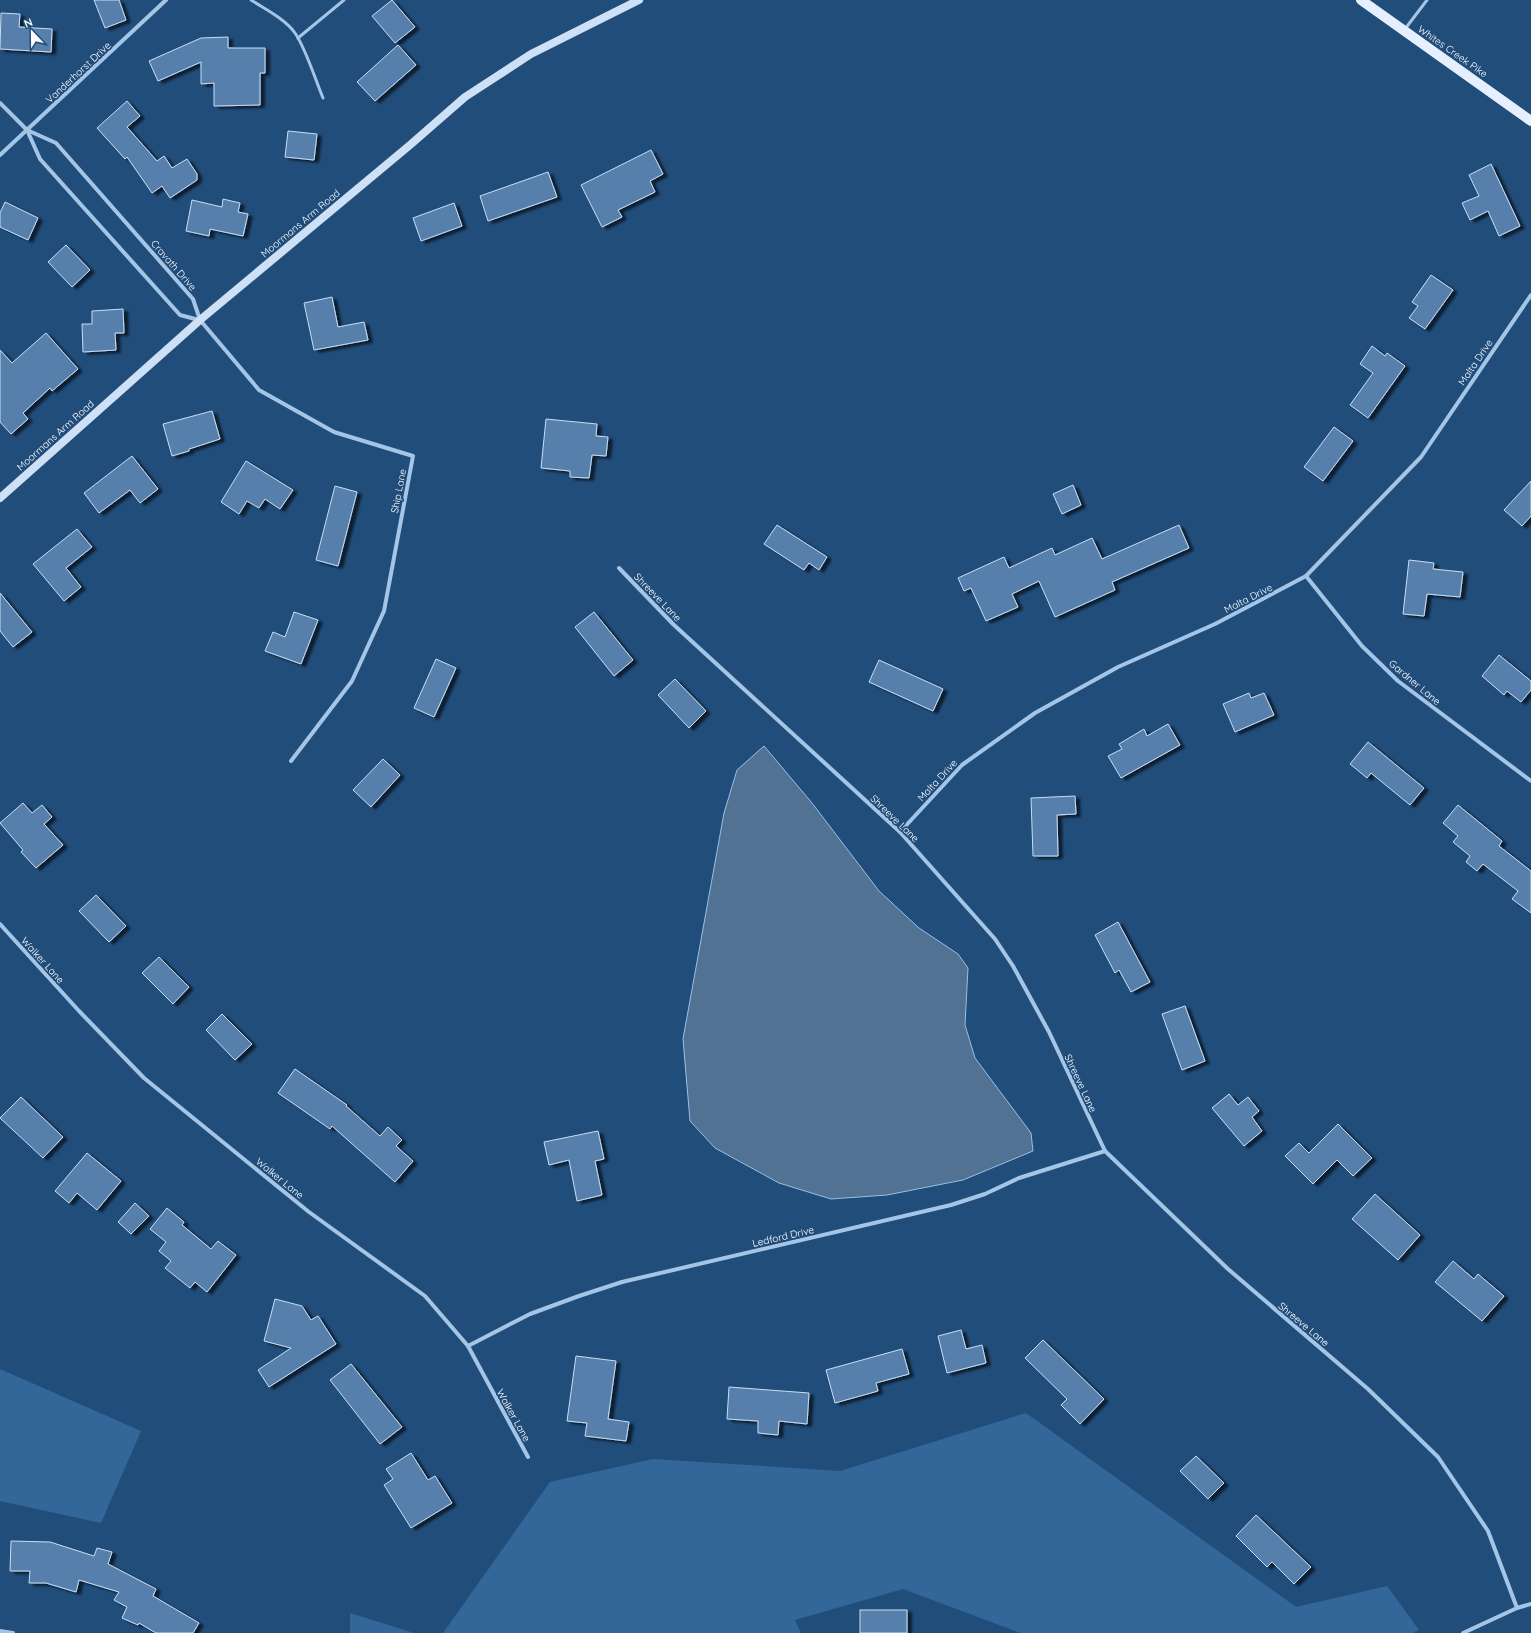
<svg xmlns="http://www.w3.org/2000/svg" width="1531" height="1633" viewBox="0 0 1531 1633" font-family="Quicksand,sans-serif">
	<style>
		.green { fill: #346799 }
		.water { fill: #527294; stroke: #98c0e7 }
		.building { fill: #5680ab; stroke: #c7def4; filter: url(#shadow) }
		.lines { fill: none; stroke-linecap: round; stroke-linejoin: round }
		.lane { stroke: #a4c5e6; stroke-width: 3 }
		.street { stroke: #a4c5e6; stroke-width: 4 }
		.secondary { stroke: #cee0f5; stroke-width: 8 }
		.primary { stroke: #e5effd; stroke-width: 10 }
		.labels { text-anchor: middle; stroke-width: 3.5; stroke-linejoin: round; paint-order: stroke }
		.street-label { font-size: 10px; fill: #fff; stroke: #214d7b }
	</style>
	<defs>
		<filter id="shadow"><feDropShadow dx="4.5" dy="2.5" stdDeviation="1" flood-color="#0009"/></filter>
	</defs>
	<rect width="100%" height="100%" fill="#214d7b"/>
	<g class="green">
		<path d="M 0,1369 L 141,1431 L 101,1523 L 0,1501 Z"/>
		<path d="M 1026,1413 L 1296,1607 L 1387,1586 L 1419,1630 L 1413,1633 L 1021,1633 L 903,1589 L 795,1620 L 801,1633 L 443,1633 L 550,1482 L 653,1459 L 840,1471 Z"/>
		<path d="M 350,1613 L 414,1633 L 350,1633 Z"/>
	</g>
	<path class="water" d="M 764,746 L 812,803 L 879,891 L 919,928 L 958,954 L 968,968 L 965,1025 L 975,1058 L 1031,1133 L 1033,1151 L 963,1180 L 887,1195 L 831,1199 L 779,1183 L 715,1148 L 690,1121 L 683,1039 L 724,813 L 737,770 Z"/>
	<g class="building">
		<path d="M 94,0 L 119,0 L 126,20 L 105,28 Z"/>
		<path d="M 392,0 L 415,27 L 395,43 L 372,16 Z"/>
		<path d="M 1,13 L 20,14 L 19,27 L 52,29 L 51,52 L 0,49 Z"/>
		<path d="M 228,37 L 228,48 L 265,48 L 265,73 L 260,73 L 260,105 L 214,106 L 214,83 L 201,84 L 201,62 L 158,81 L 149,61 L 201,38 Z"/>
		<path d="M 398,45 L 416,65 L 375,101 L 357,82 Z"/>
		<path d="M 127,101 L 140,116 L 127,127 L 157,161 L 164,156 L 172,168 L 187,159 L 197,174 L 197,180 L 170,198 L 162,186 L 152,193 L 127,157 L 125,159 L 97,128 Z"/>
		<path d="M 288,131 L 317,134 L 314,160 L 285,157 Z"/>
		<path d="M 651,150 L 663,174 L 650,181 L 655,192 L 618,210 L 622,217 L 602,227 L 581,185 Z"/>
		<path d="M 1491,164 L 1520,226 L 1499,236 L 1488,211 L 1470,220 L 1462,203 L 1479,196 L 1469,175 Z"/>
		<path d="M 548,172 L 557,197 L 488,221 L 480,196 Z"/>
		<path d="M 223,199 L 240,203 L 238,212 L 248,214 L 243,236 L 210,229 L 209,236 L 186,231 L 192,200 L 222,207 Z"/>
		<path d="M 5,202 L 38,218 L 28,240 L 0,227 L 0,213 Z"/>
		<path d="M 454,203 L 462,226 L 421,241 L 413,218 Z"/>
		<path d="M 66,245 L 90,270 L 72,287 L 48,262 Z"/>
		<path d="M 1431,275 L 1453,290 L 1425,329 L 1409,318 L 1418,306 L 1412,302 Z"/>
		<path d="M 332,297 L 338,327 L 364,322 L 368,340 L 314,350 L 304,303 Z"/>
		<path d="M 123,309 L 124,333 L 115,333 L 116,350 L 83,352 L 82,324 L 92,324 L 92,311 Z"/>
		<path d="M 46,333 L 78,369 L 52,391 L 50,388 L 23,413 L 28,419 L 11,434 L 0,422 L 0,350 L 12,363 Z"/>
		<path d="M 1372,346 L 1385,356 L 1387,353 L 1405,366 L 1368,418 L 1350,405 L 1373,373 L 1360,364 Z"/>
		<path d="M 212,411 L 220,439 L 189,449 L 189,451 L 172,456 L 163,424 Z"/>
		<path d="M 546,419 L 597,424 L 596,436 L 608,437 L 606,456 L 592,455 L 589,478 L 570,477 L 570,471 L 541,468 Z"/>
		<path d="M 1334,427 L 1353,441 L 1323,481 L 1304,467 Z"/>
		<path d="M 132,456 L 158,489 L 140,503 L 130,490 L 99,513 L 84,493 Z"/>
		<path d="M 246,461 L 293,490 L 280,509 L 265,499 L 259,508 L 247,501 L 239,514 L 221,502 Z"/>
		<path d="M 1531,481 L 1531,516 L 1522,526 L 1504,510 Z"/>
		<path d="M 1073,485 L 1081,505 L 1062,514 L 1053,494 Z"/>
		<path d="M 335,486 L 357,492 L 338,566 L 316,560 Z"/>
		<path d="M 777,525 L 827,557 L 819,570 L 809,563 L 804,570 L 764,544 Z"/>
		<path d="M 1179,525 L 1189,548 L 1112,582 L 1115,590 L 1055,617 L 1039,581 L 1012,594 L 1018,607 L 986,621 L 971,588 L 964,591 L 958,578 L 1004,557 L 1009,568 L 1052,548 L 1055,555 L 1092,538 L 1102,559 Z"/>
		<path d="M 77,529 L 92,547 L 66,568 L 81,587 L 64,601 L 33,564 Z"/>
		<path d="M 1409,560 L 1434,563 L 1433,569 L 1463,572 L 1460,597 L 1427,594 L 1424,616 L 1403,614 Z"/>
		<path d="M 0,593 L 32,632 L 13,647 L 0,631 Z"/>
		<path d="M 294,612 L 318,620 L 301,664 L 265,651 L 273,632 L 285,637 Z"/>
		<path d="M 594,612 L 633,660 L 614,676 L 575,627 Z"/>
		<path d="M 1499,655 L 1531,681 L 1531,690 L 1521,702 L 1507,691 L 1504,695 L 1482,676 Z"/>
		<path d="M 436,659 L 456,668 L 434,717 L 414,708 Z"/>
		<path d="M 879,660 L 943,689 L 933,711 L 869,682 Z"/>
		<path d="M 675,679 L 706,711 L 689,728 L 658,695 Z"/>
		<path d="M 1249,693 L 1251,698 L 1264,693 L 1274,715 L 1235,732 L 1223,704 Z"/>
		<path d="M 1168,724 L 1180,745 L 1121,778 L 1108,756 L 1122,749 L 1119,744 L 1144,729 L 1147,736 Z"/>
		<path d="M 1368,742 L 1424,788 L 1410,805 L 1371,773 L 1367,778 L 1350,764 Z"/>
		<path d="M 383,759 L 400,775 L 371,807 L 353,790 Z"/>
		<path d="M 1075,796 L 1076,814 L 1057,815 L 1058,856 L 1033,856 L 1031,798 Z"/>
		<path d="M 23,803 L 32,813 L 42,805 L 52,817 L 44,824 L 63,845 L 36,868 L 21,852 L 23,850 L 0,823 Z"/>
		<path d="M 1458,805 L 1502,841 L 1499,846 L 1531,871 L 1531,913 L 1512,899 L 1518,891 L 1483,864 L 1477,871 L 1466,862 L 1470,856 L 1453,842 L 1458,836 L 1443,823 Z"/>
		<path d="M 96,895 L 126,926 L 109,942 L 79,911 Z"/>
		<path d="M 1118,922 L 1150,982 L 1131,992 L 1119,970 L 1115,973 L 1095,935 Z"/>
		<path d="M 159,957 L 189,987 L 173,1004 L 142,973 Z"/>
		<path d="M 1185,1006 L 1205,1061 L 1182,1070 L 1162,1014 Z"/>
		<path d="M 222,1014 L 252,1044 L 235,1060 L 206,1030 Z"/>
		<path d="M 295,1069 L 347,1105 L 346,1106 L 380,1136 L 388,1127 L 402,1140 L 396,1146 L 413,1161 L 395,1182 L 332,1126 L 330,1129 L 278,1093 Z"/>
		<path d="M 1229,1094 L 1238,1105 L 1248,1097 L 1259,1111 L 1252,1117 L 1262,1131 L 1244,1146 L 1212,1108 Z"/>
		<path d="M 21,1097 L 63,1137 L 43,1158 L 0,1118 Z"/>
		<path d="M 1338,1124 L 1372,1158 L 1353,1176 L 1337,1160 L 1313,1184 L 1285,1156 L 1299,1143 L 1309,1153 Z"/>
		<path d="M 598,1131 L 604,1159 L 595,1161 L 602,1195 L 577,1201 L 569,1160 L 549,1165 L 544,1142 Z"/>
		<path d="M 87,1153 L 121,1181 L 97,1210 L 77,1193 L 69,1203 L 55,1191 Z"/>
		<path d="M 1375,1194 L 1420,1235 L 1398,1260 L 1352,1219 Z"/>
		<path d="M 135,1203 L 149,1216 L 131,1234 L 118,1222 Z"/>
		<path d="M 167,1208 L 184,1222 L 182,1225 L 211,1249 L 218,1241 L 236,1255 L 207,1292 L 195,1282 L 190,1288 L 165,1268 L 171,1261 L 159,1251 L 166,1242 L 150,1229 Z"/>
		<path d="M 1453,1261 L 1474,1279 L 1478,1274 L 1504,1296 L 1482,1321 L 1435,1282 Z"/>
		<path d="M 275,1299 L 302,1306 L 311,1320 L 318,1316 L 336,1344 L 269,1387 L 258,1370 L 291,1348 L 264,1341 Z"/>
		<path d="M 961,1330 L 966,1349 L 982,1345 L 986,1363 L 947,1373 L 938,1336 Z"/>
		<path d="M 1043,1340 L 1104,1399 L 1080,1424 L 1061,1405 L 1067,1399 L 1025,1358 Z"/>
		<path d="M 902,1349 L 909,1374 L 876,1383 L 878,1391 L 835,1403 L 826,1370 Z"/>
		<path d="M 576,1356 L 616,1361 L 608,1419 L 629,1422 L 626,1441 L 585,1436 L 587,1423 L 567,1421 Z"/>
		<path d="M 351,1364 L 402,1427 L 380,1444 L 330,1380 Z"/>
		<path d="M 729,1387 L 809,1393 L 807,1424 L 779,1421 L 778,1435 L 758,1433 L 758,1421 L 727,1419 Z"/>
		<path d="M 411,1453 L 428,1480 L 435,1476 L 452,1503 L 411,1528 L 384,1485 L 393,1479 L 386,1469 Z"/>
		<path d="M 1196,1456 L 1224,1483 L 1208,1499 L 1180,1471 Z"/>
		<path d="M 1256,1515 L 1311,1567 L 1294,1584 L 1272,1562 L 1267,1567 L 1236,1536 Z"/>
		<path d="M 11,1541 L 50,1542 L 94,1556 L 97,1548 L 112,1552 L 108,1564 L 156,1589 L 153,1596 L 199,1623 L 193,1633 L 156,1633 L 139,1623 L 138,1625 L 122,1618 L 127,1607 L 114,1600 L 119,1592 L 79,1580 L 76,1592 L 46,1583 L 29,1583 L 30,1571 L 10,1571 Z"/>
		<rect x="860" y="1610" width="47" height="23"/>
	</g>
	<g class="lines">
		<g class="lane">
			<path d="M 251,0 C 265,9 285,19 295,33 C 306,49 315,79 323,98"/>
			<path d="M 1405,29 L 1427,0"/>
			<path d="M 298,38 L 344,0"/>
		</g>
		<g class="street">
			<path d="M 0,103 L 27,130 L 40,159 L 180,315 L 199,320"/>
			<path d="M 27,130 L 56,143 L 193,299 L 200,320 L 259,390 L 334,432 L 413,456 L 384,611 L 352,681 L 291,761"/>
			<path d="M 0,155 L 166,0"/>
			<path d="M 619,568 L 674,625 L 900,832 L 995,939 L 1013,966 L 1049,1032 L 1105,1151 L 1228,1269 L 1368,1389 L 1438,1457 L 1488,1531 L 1517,1608"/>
			<path d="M 1306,576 L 1362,646 L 1398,681 L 1531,781"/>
			<path d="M 900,832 L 962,765 L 1035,713 L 1118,667 L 1215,624 L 1306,576 L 1421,457 L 1531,295"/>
			<path d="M 0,924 L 79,1011 L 144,1078 L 309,1212 L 425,1296 L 468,1346 L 528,1457"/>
			<path d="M 468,1346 L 530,1314 L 579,1296 L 622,1282 L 951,1205 L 985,1194 L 1019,1178 L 1105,1151"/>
			<path d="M 0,1631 L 13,1633"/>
			<path d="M 1463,1633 L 1517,1608 L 1531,1604"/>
		</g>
		<path class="secondary" d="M 0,498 L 200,320 L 410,145 L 465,97 L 531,54 L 639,0"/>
		<path class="primary" d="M 1361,0 L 1531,121"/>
	</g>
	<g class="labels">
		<g class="street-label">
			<text transform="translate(1453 51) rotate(35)" y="4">Whites Creek Pike</text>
			<text transform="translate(78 72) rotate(-43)" y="4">Vanderhorst Drive</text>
			<text transform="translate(300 223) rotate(-40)" y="4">Moormans Arm Road</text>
			<text transform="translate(174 265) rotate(49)" y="4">Cravath Drive</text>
			<text transform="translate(1475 362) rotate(-56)" y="4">Malta Drive</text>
			<text transform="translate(55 435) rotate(-42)" y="4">Moormans Arm Road</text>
			<text transform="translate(398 491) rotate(-79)" y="4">Ship Lane</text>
			<text transform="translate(658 597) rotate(46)" y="4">Shreeve Lane</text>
			<text transform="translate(1248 598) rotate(-27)" y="4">Malta Drive</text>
			<text transform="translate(1415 682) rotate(40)" y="4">Gardner Lane</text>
			<text transform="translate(937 780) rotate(-47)" y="4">Malta Drive</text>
			<text transform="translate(895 818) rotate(44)" y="4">Shreeve Lane</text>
			<text transform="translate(43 960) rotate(48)" y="4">Walker Lane</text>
			<text transform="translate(1081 1083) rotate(65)" y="4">Shreeve Lane</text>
			<text transform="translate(280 1178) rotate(39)" y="4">Walker Lane</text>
			<text transform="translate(783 1236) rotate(-13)" y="4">Ledford Drive</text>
			<text transform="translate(1304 1324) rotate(40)" y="4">Shreeve Lane</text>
			<text transform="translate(514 1415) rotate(61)" y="4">Walker Lane</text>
		</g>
	</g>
	<g transform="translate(32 32) rotate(338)" stroke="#214d7b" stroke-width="3" paint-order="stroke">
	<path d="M0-3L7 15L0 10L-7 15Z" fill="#ffffff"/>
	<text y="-6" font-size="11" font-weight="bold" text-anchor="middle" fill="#ffffff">N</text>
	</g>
</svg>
